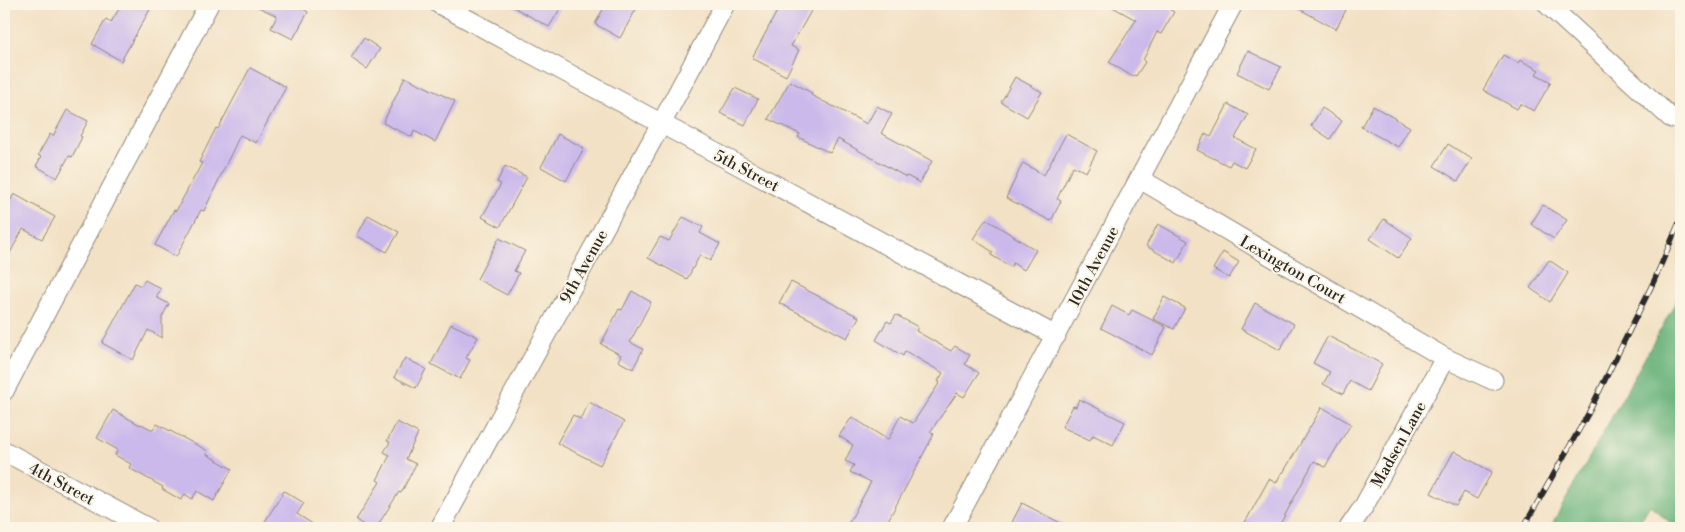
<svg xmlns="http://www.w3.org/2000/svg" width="1685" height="532" viewBox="0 0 1685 532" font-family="'Libre Bodoni',serif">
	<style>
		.forest { fill: #67b27a; stroke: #496e52 }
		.building { fill: #ccb9eb }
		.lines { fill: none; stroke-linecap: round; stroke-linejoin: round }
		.street-casing { stroke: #8e8678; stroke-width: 21 }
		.street { stroke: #fff; stroke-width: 19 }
		.rail-casing { stroke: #2b2b2b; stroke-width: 5.5 }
		.rail { stroke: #fcf5e5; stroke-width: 4; stroke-dasharray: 11; stroke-linecap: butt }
		.labels { text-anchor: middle; stroke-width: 4; stroke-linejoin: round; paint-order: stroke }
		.street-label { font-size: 16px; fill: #2b2b2b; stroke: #fcf5e5 }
	</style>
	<rect width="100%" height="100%" fill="#fcf5e5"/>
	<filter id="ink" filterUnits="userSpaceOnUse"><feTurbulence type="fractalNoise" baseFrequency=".02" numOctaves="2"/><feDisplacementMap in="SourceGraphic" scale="10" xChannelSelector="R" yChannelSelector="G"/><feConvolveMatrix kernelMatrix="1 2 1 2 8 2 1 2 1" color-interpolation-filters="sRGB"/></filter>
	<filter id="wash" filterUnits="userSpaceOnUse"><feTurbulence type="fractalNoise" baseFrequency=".0096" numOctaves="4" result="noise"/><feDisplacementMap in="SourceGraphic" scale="20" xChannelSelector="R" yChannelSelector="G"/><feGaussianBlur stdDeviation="1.12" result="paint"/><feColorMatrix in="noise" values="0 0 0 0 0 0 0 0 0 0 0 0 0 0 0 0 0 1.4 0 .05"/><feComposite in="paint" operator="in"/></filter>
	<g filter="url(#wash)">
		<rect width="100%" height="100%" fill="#f2e1c4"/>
		<path class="forest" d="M 1681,293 L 1681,528 L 1676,528 L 1650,505 L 1636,528 L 1550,528 Z"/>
		<g id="blocks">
			<g class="building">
				<path d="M 122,4 L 153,4 L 121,61 L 92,44 L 106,19 L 111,22 Z"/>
				<path d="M 252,4 L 294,4 L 308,12 L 293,39 L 271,28 L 277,16 Z"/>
				<path d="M 508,4 L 563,4 L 549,27 Z"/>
				<path d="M 606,4 L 639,4 L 620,38 L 595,24 Z"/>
				<path d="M 781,4 L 815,4 L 791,46 L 799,50 L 786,76 L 752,58 Z"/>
				<path d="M 1107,4 L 1173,4 L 1170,10 L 1174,12 L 1161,34 L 1157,32 L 1143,60 L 1145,62 L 1136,76 L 1134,75 L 1133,77 L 1109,62 L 1136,20 Z"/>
				<path d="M 1290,4 L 1349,4 L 1336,29 Z"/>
				<path d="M 364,38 L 380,49 L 367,69 L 351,58 Z"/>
				<path d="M 1248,51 L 1281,67 L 1269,89 L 1237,73 Z"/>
				<path d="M 1503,55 L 1518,63 L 1520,60 L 1539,70 L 1536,74 L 1551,82 L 1534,111 L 1520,104 L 1517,109 L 1483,90 Z"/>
				<path d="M 250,68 L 286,87 L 256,143 L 240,135 L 204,211 L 201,210 L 176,257 L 155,245 L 174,210 L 176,211 L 202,163 L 199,162 L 216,128 L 218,129 Z"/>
				<path d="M 405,77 L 455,101 L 435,142 L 414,131 L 412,137 L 383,123 Z"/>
				<path d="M 1015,77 L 1042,92 L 1027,117 L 1001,102 Z"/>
				<path d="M 790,81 L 812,93 L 811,95 L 867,124 L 877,106 L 892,114 L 881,133 L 932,161 L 920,183 L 907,176 L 906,177 L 838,139 L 830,153 L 798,137 L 800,134 L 768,119 Z"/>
				<path d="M 735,88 L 758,99 L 745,125 L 720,113 Z"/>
				<path d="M 1228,104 L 1248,115 L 1235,138 L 1256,149 L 1245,168 L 1232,161 L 1229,166 L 1197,150 L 1205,134 L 1211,137 Z"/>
				<path d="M 1373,106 L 1410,127 L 1398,147 L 1361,127 Z"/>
				<path d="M 1322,108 L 1342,121 L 1330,139 L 1311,126 Z"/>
				<path d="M 67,110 L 88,121 L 80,136 L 82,137 L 72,157 L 69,156 L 57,178 L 36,166 L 41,157 L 38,155 L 50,134 L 53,136 Z"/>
				<path d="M 558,134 L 584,148 L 566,181 L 541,167 Z"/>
				<path d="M 1066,134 L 1097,151 L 1086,172 L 1073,166 L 1057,199 L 1061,201 L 1051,221 L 1006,198 L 1023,163 L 1044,175 Z"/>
				<path d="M 1448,144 L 1472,159 L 1458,181 L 1434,166 Z"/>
				<path d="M 505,166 L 527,177 L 500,227 L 482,217 L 501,184 L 497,182 Z"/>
				<path d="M 14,194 L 55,217 L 42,239 L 23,229 L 4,264 L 4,213 Z"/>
				<path d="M 1543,205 L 1567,220 L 1554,239 L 1531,224 Z"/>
				<path d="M 368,215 L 399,232 L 387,252 L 357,236 Z"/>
				<path d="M 683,217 L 703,227 L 700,233 L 720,244 L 710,261 L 700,255 L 687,279 L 648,258 L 660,237 L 669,241 Z"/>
				<path d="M 986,219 L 1036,250 L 1024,270 L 1013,263 L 1011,267 L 991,255 L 993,252 L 973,239 Z"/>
				<path d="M 1384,219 L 1412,238 L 1398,258 L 1370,239 Z"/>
				<path d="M 1158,224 L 1188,241 L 1176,263 L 1146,246 Z"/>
				<path d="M 499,238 L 525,251 L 514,271 L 519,273 L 507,295 L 477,279 Z"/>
				<path d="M 1223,252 L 1239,262 L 1229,278 L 1213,269 Z"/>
				<path d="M 1549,260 L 1568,273 L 1550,302 L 1530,288 Z"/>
				<path d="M 145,280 L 161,289 L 156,297 L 169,304 L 162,317 L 162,338 L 148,330 L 133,360 L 102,343 L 135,283 L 141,286 Z"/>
				<path d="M 791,282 L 859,317 L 847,338 L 779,303 Z"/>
				<path d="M 632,291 L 651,302 L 630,342 L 643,349 L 633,369 L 618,361 L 621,355 L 601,344 L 619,309 L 622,310 Z"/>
				<path d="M 1164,297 L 1185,308 L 1174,329 L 1153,319 Z"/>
				<path d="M 1255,303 L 1294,324 L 1280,350 L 1241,329 Z"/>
				<path d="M 1112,306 L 1129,315 L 1132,310 L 1166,327 L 1152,355 L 1101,328 Z"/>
				<path d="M 896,315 L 918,327 L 916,331 L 951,351 L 955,346 L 970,355 L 965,364 L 979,373 L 964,397 L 957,393 L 930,432 L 934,434 L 884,528 L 846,528 L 871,482 L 850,472 L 854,465 L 845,461 L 853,445 L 839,436 L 852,417 L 888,440 L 900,416 L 913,423 L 940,382 L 938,381 L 943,373 L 905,351 L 903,356 L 876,340 L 887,321 L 891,323 Z"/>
				<path d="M 451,324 L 478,337 L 466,358 L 470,360 L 460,379 L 431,364 Z"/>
				<path d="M 1328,336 L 1382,364 L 1368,391 L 1350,381 L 1343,394 L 1323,384 L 1330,372 L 1313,363 Z"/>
				<path d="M 405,358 L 426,369 L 416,388 L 394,377 Z"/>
				<path d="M 1079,399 L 1125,422 L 1113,445 L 1093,435 L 1090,440 L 1062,427 L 1073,406 L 1076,407 Z"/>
				<path d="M 589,402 L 624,422 L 600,465 L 557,443 L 573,415 L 580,419 Z"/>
				<path d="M 1322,407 L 1351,424 L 1325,467 L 1314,461 L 1278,528 L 1242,528 L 1269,479 L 1276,483 L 1282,472 L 1283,473 Z"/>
				<path d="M 113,410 L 140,425 L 141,424 L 153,430 L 157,424 L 208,451 L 206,454 L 232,469 L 214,501 L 197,491 L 192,499 L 185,494 L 181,500 L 162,489 L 163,487 L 129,468 L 131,464 L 115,455 L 118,450 L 97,438 Z"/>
				<path d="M 397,422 L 418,433 L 406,459 L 416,464 L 401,493 L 399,492 L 376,528 L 368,528 L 356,520 L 380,482 L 377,480 L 390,455 L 384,452 L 390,442 L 387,441 Z"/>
				<path d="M 1454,451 L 1492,472 L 1477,499 L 1464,492 L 1456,506 L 1431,493 Z"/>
				<path d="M 284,491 L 304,503 L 297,514 L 319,528 L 261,528 Z"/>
				<path d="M 1022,503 L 1070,528 L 1009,528 Z"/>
			</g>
		</g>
	</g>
	<g filter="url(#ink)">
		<use href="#blocks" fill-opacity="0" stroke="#8e8678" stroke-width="1"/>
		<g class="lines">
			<defs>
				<g id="street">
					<path d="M 439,4 L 1056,336"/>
					<path d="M 1547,4 L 1671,118"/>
					<path d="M 1140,179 L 1445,358 L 1493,380"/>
					<path d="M 4,391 L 209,4"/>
					<path d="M 4,451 L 148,528"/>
					<path d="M 440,528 L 661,124 L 725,4"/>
					<path d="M 952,528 L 1233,4"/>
					<path d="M 1349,528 L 1364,506 L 1445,358"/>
				</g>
			</defs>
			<use href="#street" class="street-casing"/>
			<use href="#street" class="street"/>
			<defs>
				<path id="rail" d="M 1523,528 L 1588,414 L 1654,281 L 1681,218"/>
			</defs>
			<use href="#rail" class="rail-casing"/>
			<use href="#rail" class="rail"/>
		</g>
	</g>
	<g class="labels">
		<g class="street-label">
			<text transform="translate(747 170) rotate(28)" y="6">5th Street</text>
			<text transform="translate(583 266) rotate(-61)" y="6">9th Avenue</text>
			<text transform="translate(1093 266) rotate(-62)" y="6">10th Avenue</text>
			<text transform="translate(1293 269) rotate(30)" y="6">Lexington Court</text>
			<text transform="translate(1398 444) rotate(-61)" y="6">Madsen Lane</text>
			<text transform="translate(62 483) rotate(28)" y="6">4th Street</text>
		</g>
	</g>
	<rect width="1685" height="532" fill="none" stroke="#fcf5e5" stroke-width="20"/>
</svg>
